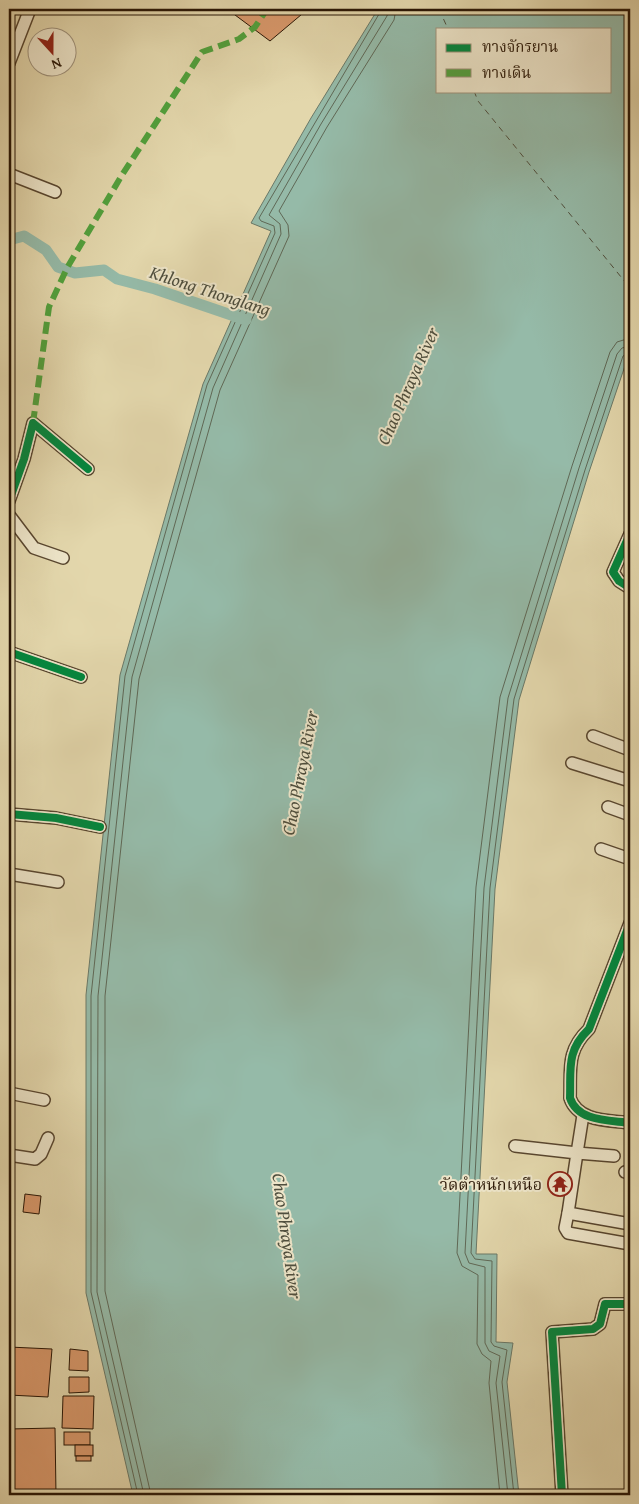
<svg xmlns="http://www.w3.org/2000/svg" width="639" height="1504" viewBox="0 0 639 1504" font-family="'Gentium Book Plus','Noto Serif Thai',serif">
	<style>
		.water { fill: #95baa8; stroke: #6a7867; fill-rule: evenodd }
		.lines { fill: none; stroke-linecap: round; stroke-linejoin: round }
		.shore { stroke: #5f6856; stroke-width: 1 }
		.canal { stroke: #95baa8; stroke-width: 11 }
		.ferry { stroke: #4f4f3e; stroke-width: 1; stroke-dasharray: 6 5; stroke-linecap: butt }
		.building { fill: #d8986b; stroke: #291605 }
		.minor-casing { stroke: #58462f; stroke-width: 14 }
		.minor { stroke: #ede5c9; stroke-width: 11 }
		.quiet { stroke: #51a13d; stroke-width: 6; stroke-dasharray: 12 6; stroke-linecap: butt }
		.cycleway-casing { stroke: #ede5c9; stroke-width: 11 }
		.cycleway { stroke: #00873e; stroke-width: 8 }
		.labels { text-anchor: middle; stroke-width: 4; stroke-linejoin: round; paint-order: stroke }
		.poi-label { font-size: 16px; fill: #291605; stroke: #ede5c9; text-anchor: end }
		.water-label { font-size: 18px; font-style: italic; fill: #4f4f3e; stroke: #ede5c9 }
	</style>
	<rect width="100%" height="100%" fill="#e3d7ac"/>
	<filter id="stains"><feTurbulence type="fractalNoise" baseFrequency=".004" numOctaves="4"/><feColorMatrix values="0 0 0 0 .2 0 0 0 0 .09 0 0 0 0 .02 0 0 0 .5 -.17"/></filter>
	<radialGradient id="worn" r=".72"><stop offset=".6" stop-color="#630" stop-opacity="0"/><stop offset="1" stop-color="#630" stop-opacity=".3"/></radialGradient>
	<path class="water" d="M 378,9 L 630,9 L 630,351 L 589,472 L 519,700 L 495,889 L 476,1254 L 497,1254 L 496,1342 L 513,1343 L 507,1382 L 519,1495 L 133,1495 L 86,1293 L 86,995 L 120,675 L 203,384 L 271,231 L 251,223 L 311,118 ZM 438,29 L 610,29 L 610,91 L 438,91 Z"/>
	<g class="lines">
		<g class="shore">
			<path d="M 138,1495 L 91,1292 L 91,996 L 125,676 L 207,385 L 275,233 L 274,226 L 261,221 L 259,218 L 382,9"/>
			<path d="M 144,1495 L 97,1292 L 98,996 L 132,677 L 213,388 L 281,234 L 280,224 L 269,215 L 321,124 L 387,16 L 389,9"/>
			<path d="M 151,1495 L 105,1291 L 105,996 L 139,679 L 220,390 L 289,236 L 288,225 L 279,211 L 327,127 L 394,20 L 396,9"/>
			<path d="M 500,1495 L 489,1383 L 491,1361 L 482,1354 L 477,1344 L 478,1275 L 462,1266 L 457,1253 L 476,887 L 500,697 L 572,466 L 610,352 L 617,342 L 630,338"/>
			<path d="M 508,1495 L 496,1383 L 500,1356 L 489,1351 L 485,1343 L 485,1267 L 469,1263 L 465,1253 L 484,888 L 508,698 L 579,468 L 617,354 L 622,348 L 630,346"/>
			<path d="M 514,1495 L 502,1382 L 507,1350 L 494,1346 L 491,1342 L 492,1261 L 475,1259 L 471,1253 L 490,888 L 514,699 L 585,470 L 623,356 L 630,352"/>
		</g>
		<path class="canal" d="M 9,240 L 24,236 L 46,250 L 58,267 L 75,273 L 104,270 L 117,279 L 155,289 L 246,320"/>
		<g class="ferry">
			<path d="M 439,9 L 448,29"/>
			<path d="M 474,91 L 478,101 L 630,288"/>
		</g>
	</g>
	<g class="building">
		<path d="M 227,9 L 308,9 L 270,41 Z"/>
		<path d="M 25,1194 L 41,1196 L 39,1214 L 23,1212 Z"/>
		<path d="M 9,1347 L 52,1349 L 48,1397 L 9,1395 Z"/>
		<path d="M 70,1349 L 88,1351 L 88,1371 L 69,1370 Z"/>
		<path d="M 69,1377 L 89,1377 L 89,1392 L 69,1393 Z"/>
		<path d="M 63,1396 L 94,1396 L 93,1429 L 62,1428 Z"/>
		<path d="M 55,1428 L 56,1495 L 9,1495 L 9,1429 Z"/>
		<rect x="64" y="1432" width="26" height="13"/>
		<rect x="75" y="1445" width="18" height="11"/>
		<rect x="76" y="1456" width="15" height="5"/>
	</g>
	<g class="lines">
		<defs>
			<g id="minor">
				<path d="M 9,63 L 30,9"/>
				<path d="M 9,174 L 55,192"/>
				<path d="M 9,501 L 24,459 L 33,423 L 88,469"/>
				<path d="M 9,515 L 34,548 L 63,558"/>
				<path d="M 630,534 L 613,572 L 619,581 L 630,588"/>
				<path d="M 9,652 L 81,677"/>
				<path d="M 593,736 L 630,750"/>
				<path d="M 572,763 L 630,781"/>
				<path d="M 608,807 L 630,815"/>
				<path d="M 9,814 L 56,818 L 100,827"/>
				<path d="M 601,849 L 630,859"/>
				<path d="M 9,874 L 58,882"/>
				<path d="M 630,923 L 589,1029 C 566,1051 571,1069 570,1098 C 578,1122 609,1120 630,1123"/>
				<path d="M 9,1093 L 44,1100"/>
				<path d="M 583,1115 L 577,1153 L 614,1156"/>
				<path d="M 515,1146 L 577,1153 L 568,1213 L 630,1224"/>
				<path d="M 9,1155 L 35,1159 L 41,1154 L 48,1138"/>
				<path d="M 625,1172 L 630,1173"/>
				<path d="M 568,1213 L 565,1228 L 568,1233 L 630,1244"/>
				<path d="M 562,1495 L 552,1332 L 593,1329 L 600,1324 L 605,1304 L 630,1304"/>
			</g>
		</defs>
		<use href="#minor" class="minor-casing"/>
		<use href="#minor" class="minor"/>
		<path class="quiet" d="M 33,423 L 49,307 L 67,268 L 122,175 L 202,52 L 239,39 L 255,27 L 267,9"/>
		<defs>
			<g id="cycleway">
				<path d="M 9,501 L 24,459 L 33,423 L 88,469"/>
				<path d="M 630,534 L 613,572 L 619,581 L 630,588"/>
				<path d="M 9,652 L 81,677"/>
				<path d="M 9,814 L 56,818 L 100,827"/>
				<path d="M 630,923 L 589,1029 C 566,1051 571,1069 570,1098 C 578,1122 609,1120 630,1123"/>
				<path d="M 562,1495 L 552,1332 L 593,1329 L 600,1324 L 605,1304 L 630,1304"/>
			</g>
		</defs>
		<use href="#cycleway" class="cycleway-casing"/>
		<use href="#cycleway" class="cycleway"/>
	</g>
	<defs>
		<symbol id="temple-ring" viewBox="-11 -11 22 22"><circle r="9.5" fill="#ede5c9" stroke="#8f2418" stroke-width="1.5"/><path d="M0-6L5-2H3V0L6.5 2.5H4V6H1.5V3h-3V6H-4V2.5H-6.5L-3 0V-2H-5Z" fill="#8f2418"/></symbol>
	</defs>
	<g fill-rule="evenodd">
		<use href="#temple-ring" x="546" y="1170" width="28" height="28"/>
	</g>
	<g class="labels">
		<g class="poi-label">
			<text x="542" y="1190">วัดตำหนักเหนือ</text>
		</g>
		<g class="water-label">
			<text transform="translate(210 291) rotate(18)" y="6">Khlong Thonglang</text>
			<text transform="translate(408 386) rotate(-66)" y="6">Chao Phraya River</text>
			<text transform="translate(300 773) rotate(-79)" y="6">Chao Phraya River</text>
			<text transform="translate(287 1236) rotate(82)" y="6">Chao Phraya River</text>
		</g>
	</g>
	<rect width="639" height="1504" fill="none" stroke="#e3d7ac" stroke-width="30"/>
	<rect x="10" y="10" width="619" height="1484" fill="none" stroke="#291605" stroke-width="2.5"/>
	<rect x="15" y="15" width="609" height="1474" fill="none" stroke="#291605"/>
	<rect x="436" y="28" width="175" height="65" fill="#ede5c9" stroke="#9f927b"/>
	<rect x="446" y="44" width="25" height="8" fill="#00873e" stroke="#9f927b"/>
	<text x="482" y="52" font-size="15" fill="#291605">ทางจักรยาน</text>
	<rect x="446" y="69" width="25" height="8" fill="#51a13d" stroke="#9f927b"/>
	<text x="482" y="78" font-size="15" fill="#291605">ทางเดิน</text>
	<g transform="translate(52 52) rotate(159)"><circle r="24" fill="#ede5c9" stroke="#9f927b"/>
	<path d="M0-4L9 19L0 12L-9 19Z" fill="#8f2418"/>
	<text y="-8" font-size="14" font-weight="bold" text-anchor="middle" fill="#291605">N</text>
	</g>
	<rect width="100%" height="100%" filter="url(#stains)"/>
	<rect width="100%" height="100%" fill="url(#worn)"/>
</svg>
